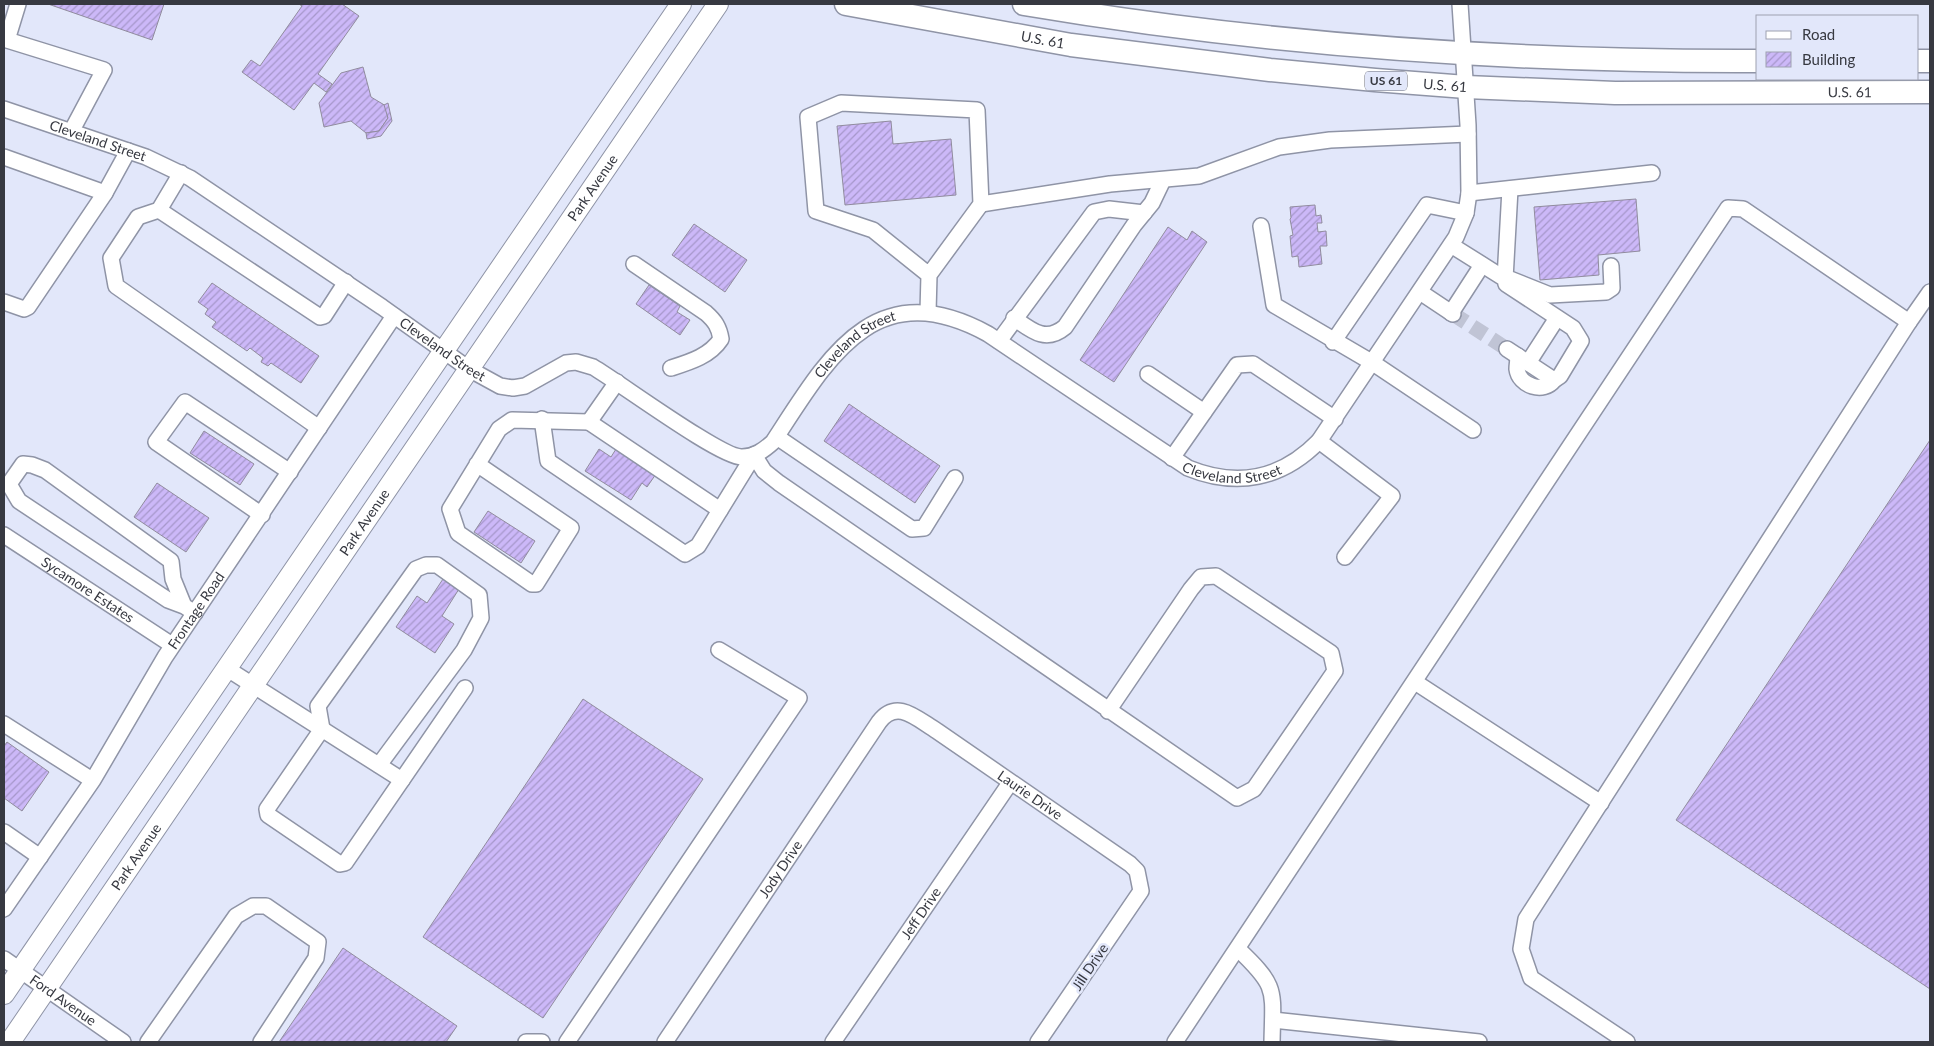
<svg xmlns="http://www.w3.org/2000/svg" width="1934" height="1046" viewBox="0 0 1934 1046" font-family="Lato,sans-serif">
	<style>
		.building { fill: url(#building-hatch); stroke: #918c9e }
		.lines { fill: none; stroke-linecap: round; stroke-linejoin: round }
		.minor-tunnel { stroke: #c0c4d5; stroke-width: 15; stroke-dasharray: 15 8; stroke-linecap: butt }
		.minor-casing { stroke: #8f94a6; stroke-width: 18 }
		.major-casing { stroke: #8f94a6; stroke-width: 22 }
		.highway-casing { stroke: #8f94a6; stroke-width: 25 }
		.minor { stroke: #fff; stroke-width: 15 }
		.major { stroke: #fff; stroke-width: 20 }
		.highway { stroke: #fff; stroke-width: 22 }
		.labels { text-anchor: middle; stroke-width: 5; stroke-linejoin: round; paint-order: stroke }
		.shield { fill: #e2e7fa; stroke: #6a6d78; stroke-width: 1 }
		.shield-label { font-size: 12px; font-weight: bold; fill: #373941 }
		.street-label { font-size: 14px; fill: #373941; stroke: #e2e7fa }
	</style>
	<defs>
		<pattern id="building-hatch" width="6" height="6" patternUnits="userSpaceOnUse" patternTransform="scale(1.25)"><rect width="6" height="6" fill="#ccb8f8"/><path d="M-1 1l2-2M0 6l6-6M5 7l2-2" fill="none" stroke="#a697ca"/></pattern>
	</defs>
	<rect width="100%" height="100%" fill="#e2e7fa"/>
	<g class="building">
		<path d="M 48,4 L 164,4 L 152,40 Z"/>
		<path d="M 299,4 L 342,4 L 359,16 L 318,74 L 332,84 L 326,92 L 314,83 L 294,110 L 242,72 L 251,60 L 260,66 L 302,6 Z"/>
		<path d="M 363,67 L 371,97 L 386,106 L 388,118 L 379,131 L 366,133 L 351,121 L 324,127 L 319,103 L 341,73 Z"/>
		<path d="M 388,103 L 392,121 L 381,136 L 367,139 L 366,133 L 379,131 L 388,118 L 384,105 Z"/>
		<path d="M 891,121 L 893,144 L 951,139 L 956,195 L 845,205 L 837,126 Z"/>
		<path d="M 1636,199 L 1640,251 L 1598,255 L 1599,275 L 1540,280 L 1534,207 Z"/>
		<path d="M 1315,205 L 1316,216 L 1321,215 L 1322,223 L 1317,223 L 1318,232 L 1326,231 L 1327,246 L 1320,246 L 1322,264 L 1299,267 L 1298,256 L 1292,257 L 1290,236 L 1293,235 L 1290,219 L 1291,218 L 1290,207 Z"/>
		<path d="M 694,224 L 747,260 L 725,292 L 672,255 Z"/>
		<path d="M 1168,227 L 1187,240 L 1192,231 L 1207,242 L 1114,382 L 1080,360 Z"/>
		<path d="M 212,283 L 319,356 L 301,383 L 271,363 L 268,366 L 261,362 L 263,358 L 250,348 L 247,351 L 212,327 L 216,322 L 205,314 L 208,309 L 198,302 Z"/>
		<path d="M 649,285 L 680,306 L 677,312 L 690,320 L 680,335 L 636,304 Z"/>
		<path d="M 849,404 L 940,466 L 915,503 L 824,441 Z"/>
		<path d="M 204,431 L 254,464 L 240,485 L 190,453 Z"/>
		<path d="M 1930,440 L 1930,989 L 1676,820 Z"/>
		<path d="M 599,449 L 611,457 L 616,449 L 656,474 L 647,487 L 642,483 L 631,500 L 585,471 Z"/>
		<path d="M 157,483 L 209,518 L 186,552 L 134,517 Z"/>
		<path d="M 488,511 L 535,541 L 521,563 L 474,532 Z"/>
		<path d="M 443,579 L 459,589 L 442,616 L 454,624 L 435,653 L 396,627 L 417,596 L 427,603 Z"/>
		<path d="M 583,699 L 703,779 L 543,1018 L 423,937 Z"/>
		<path d="M 7,742 L 49,772 L 22,811 L 4,798 L 4,746 Z"/>
		<path d="M 343,948 L 457,1026 L 446,1042 L 279,1042 Z"/>
	</g>
	<g class="lines">
		<path class="minor-tunnel" d="M 1453,314 L 1507,349"/>
		<defs>
			<g id="minor">
				<path d="M 18,4 L 7,40 L 104,70 L 71,132"/>
				<path id="s1" d="M 4,109 L 146,157 L 190,178 L 382,307 L 469,369 L 500,386 L 513,388 L 525,386 L 566,363 L 576,362 L 593,367 C 619,382 721,458 742,457 C 755,457 764,450 773,442 C 828,358 874,272 988,334 L 1188,468 C 1237,488 1282,479 1319,441 L 1456,237 L 1466,213 L 1469,193 L 1468,125 L 1460,4"/>
				<path d="M 4,157 L 105,193"/>
				<path d="M 181,173 L 159,210 L 138,217 L 111,258 L 116,286 L 319,428"/>
				<path d="M 1510,189 L 1505,279 L 1510,279 L 1550,295 L 1606,292 L 1612,288 L 1611,266"/>
				<path d="M 1469,193 L 1652,173"/>
				<path d="M 981,204 L 1110,184 L 1199,176 L 1279,147 L 1330,140 L 1468,134"/>
				<path d="M 159,210 L 320,317 L 324,316 L 346,282"/>
				<path d="M 1261,226 L 1274,305 L 1373,363 L 1473,430"/>
				<path d="M 1451,245 L 1505,279 L 1506,284 L 1573,328 L 1581,341 L 1560,376 L 1554,380 L 1507,349"/>
				<path d="M 634,264 L 706,313 C 715,321 719,327 721,339 C 710,356 690,362 671,368"/>
				<path d="M 1420,292 L 1453,314"/>
				<path d="M 4,302 L 24,309 L 28,307 L 105,193 L 128,151"/>
				<path d="M 928,312 L 929,275 L 981,204 L 977,110 L 841,103 L 808,117 L 816,211 L 873,230 L 929,275"/>
				<path d="M 1451,313 L 1482,265"/>
				<path d="M 1014,318 C 1032,331 1046,343 1065,327 L 1134,225 L 1152,203 L 1163,180"/>
				<path d="M 999,341 L 1094,212 L 1109,209 L 1144,213"/>
				<path d="M 1333,342 L 1427,205 L 1466,213"/>
				<path d="M 1518,356 C 1518,360 1517,365 1517,369 C 1519,386 1544,394 1554,380"/>
				<path d="M 1528,363 L 1557,318"/>
				<path d="M 1148,374 L 1204,412"/>
				<path d="M 542,419 L 548,461 L 685,554 L 698,546 L 754,455"/>
				<path d="M 589,422 L 720,510"/>
				<path d="M 777,437 L 912,529 L 924,528 L 955,478"/>
				<path d="M 1319,441 L 1392,496 L 1345,557"/>
				<path d="M 754,455 L 764,471 L 779,483 L 1237,798 L 1254,789 L 1335,671 L 1331,653 L 1216,576 L 1201,577 L 1191,589 L 1108,711"/>
				<path d="M 1172,458 L 1237,365 L 1253,364 L 1335,419"/>
				<path d="M 477,464 L 571,528 L 536,584 L 532,584 L 458,533 L 450,509 L 499,429 L 512,420 L 589,422 L 617,382"/>
				<path d="M 262,515 L 156,442 L 185,402 L 290,472"/>
				<path id="s2" d="M 4,535 L 172,645"/>
				<path d="M 184,606 L 173,579 L 171,561 L 45,470 L 32,465 L 23,464 L 9,484 L 19,501 L 168,600 L 184,606 L 195,613"/>
				<path d="M 226,668 L 402,780"/>
				<path d="M 1415,682 L 1601,803"/>
				<path d="M 4,724 L 92,780"/>
				<path d="M 379,765 L 464,650 L 481,618 L 479,595 L 437,565 L 426,565 L 416,569 L 318,706 L 322,729 L 267,809 L 268,815 L 340,864 L 345,863 L 465,688"/>
				<path d="M 4,832 L 40,857"/>
				<path id="s3" d="M 4,909 L 93,780 L 165,657 L 394,316"/>
				<path d="M 1238,949 C 1278,987 1273,989 1272,1042"/>
				<path id="s4" d="M 4,959 L 123,1042"/>
				<path d="M 1273,1020 L 1479,1042"/>
				<path d="M 148,1042 L 236,916 L 253,906 L 266,906 L 318,942 L 316,958 L 261,1042"/>
				<path d="M 526,1042 L 542,1042"/>
				<path d="M 567,1042 L 799,698 L 719,650"/>
				<path id="s5" d="M 665,1042 L 879,722 C 897,698 917,719 937,731 L 1130,864 L 1137,871 L 1141,891 L 1038,1042"/>
				<path id="s6" d="M 833,1042 L 1010,783"/>
				<path d="M 1175,1042 L 1728,208 L 1743,209 L 1909,322 L 1930,292"/>
				<path d="M 1627,1042 L 1531,978 L 1521,949 L 1526,919 L 1909,322"/>
			</g>
			<g id="major">
				<path d="M 4,994 L 681,4"/>
				<path id="s7" d="M 10,1042 L 718,4"/>
			</g>
			<g id="highway">
				<path id="s8" d="M 846,4 L 1071,45 L 1270,70 L 1375,80 L 1466,87 L 1615,93 L 1930,92"/>
				<path d="M 1024,4 C 1267,45 1512,62 1758,61"/>
				<path d="M 1918,61 L 1930,61"/>
			</g>
		</defs>
		<use href="#minor" class="minor-casing"/>
		<use href="#major" class="major-casing"/>
		<use href="#highway" class="highway-casing"/>
		<use href="#minor" class="minor"/>
		<use href="#major" class="major"/>
		<use href="#highway" class="highway"/>
	</g>
	<g class="labels">
		<rect class="shield" x="1365" y="71.5" width="42" height="19" rx="4"/>
		<g class="shield-label">
			<text x="1386" y="85">US 61</text>
		</g>
		<g class="street-label">
			<text dy="5" stroke="none"><textPath href="#s8" startOffset="200">U.S. 61</textPath></text>
			<text dy="5" stroke="none"><textPath href="#s8" startOffset="605">U.S. 61</textPath></text>
			<text dy="5" stroke="none"><textPath href="#s8" startOffset="1010">U.S. 61</textPath></text>
			<text dy="5" stroke="none"><textPath href="#s1" startOffset="99">Cleveland Street</textPath></text>
			<text dy="5" stroke="none"><textPath href="#s7" startOffset="1034">Park Avenue</textPath></text>
			<text dy="5" stroke="none"><textPath href="#s1" startOffset="1012">Cleveland Street</textPath></text>
			<text dy="5" stroke="none"><textPath href="#s1" startOffset="504">Cleveland Street</textPath></text>
			<text dy="5" stroke="none"><textPath href="#s1" startOffset="1445">Cleveland Street</textPath></text>
			<text dy="5" stroke="none"><textPath href="#s7" startOffset="629">Park Avenue</textPath></text>
			<text dy="5" stroke="none"><textPath href="#s2" startOffset="100">Sycamore Estates</textPath></text>
			<text dy="5" stroke="none"><textPath href="#s3" startOffset="355">Frontage Road</textPath></text>
			<text dy="5" stroke="none"><textPath href="#s5" startOffset="565">Laurie Drive</textPath></text>
			<text dy="5" stroke="none"><textPath href="#s7" startOffset="224">Park Avenue</textPath></text>
			<text dy="5" stroke="none"><textPath href="#s5" startOffset="208">Jody Drive</textPath></text>
			<text dy="5" stroke="none"><textPath href="#s6" startOffset="156">Jeff Drive</textPath></text>
			<text transform="translate(1090 967) rotate(-56)" y="5">Jill Drive</text>
			<text dy="5" stroke="none"><textPath href="#s4" startOffset="72">Ford Avenue</textPath></text>
		</g>
	</g>
	<rect width="1934" height="1046" fill="none" stroke="#373941" stroke-width="10"/>
	<rect x="1756" y="15" width="162" height="65" fill="#e2e7fa" stroke="#9ea1b0"/>
	<rect x="1766" y="31" width="25" height="8" fill="#ffffff" stroke="#9ea1b0"/>
	<text x="1802" y="40" font-size="15" fill="#373941">Road</text>
	<rect x="1766" y="52" width="25" height="15" fill="url(#building-hatch)" stroke="#9ea1b0"/>
	<text x="1802" y="65" font-size="15" fill="#373941">Building</text>
</svg>
